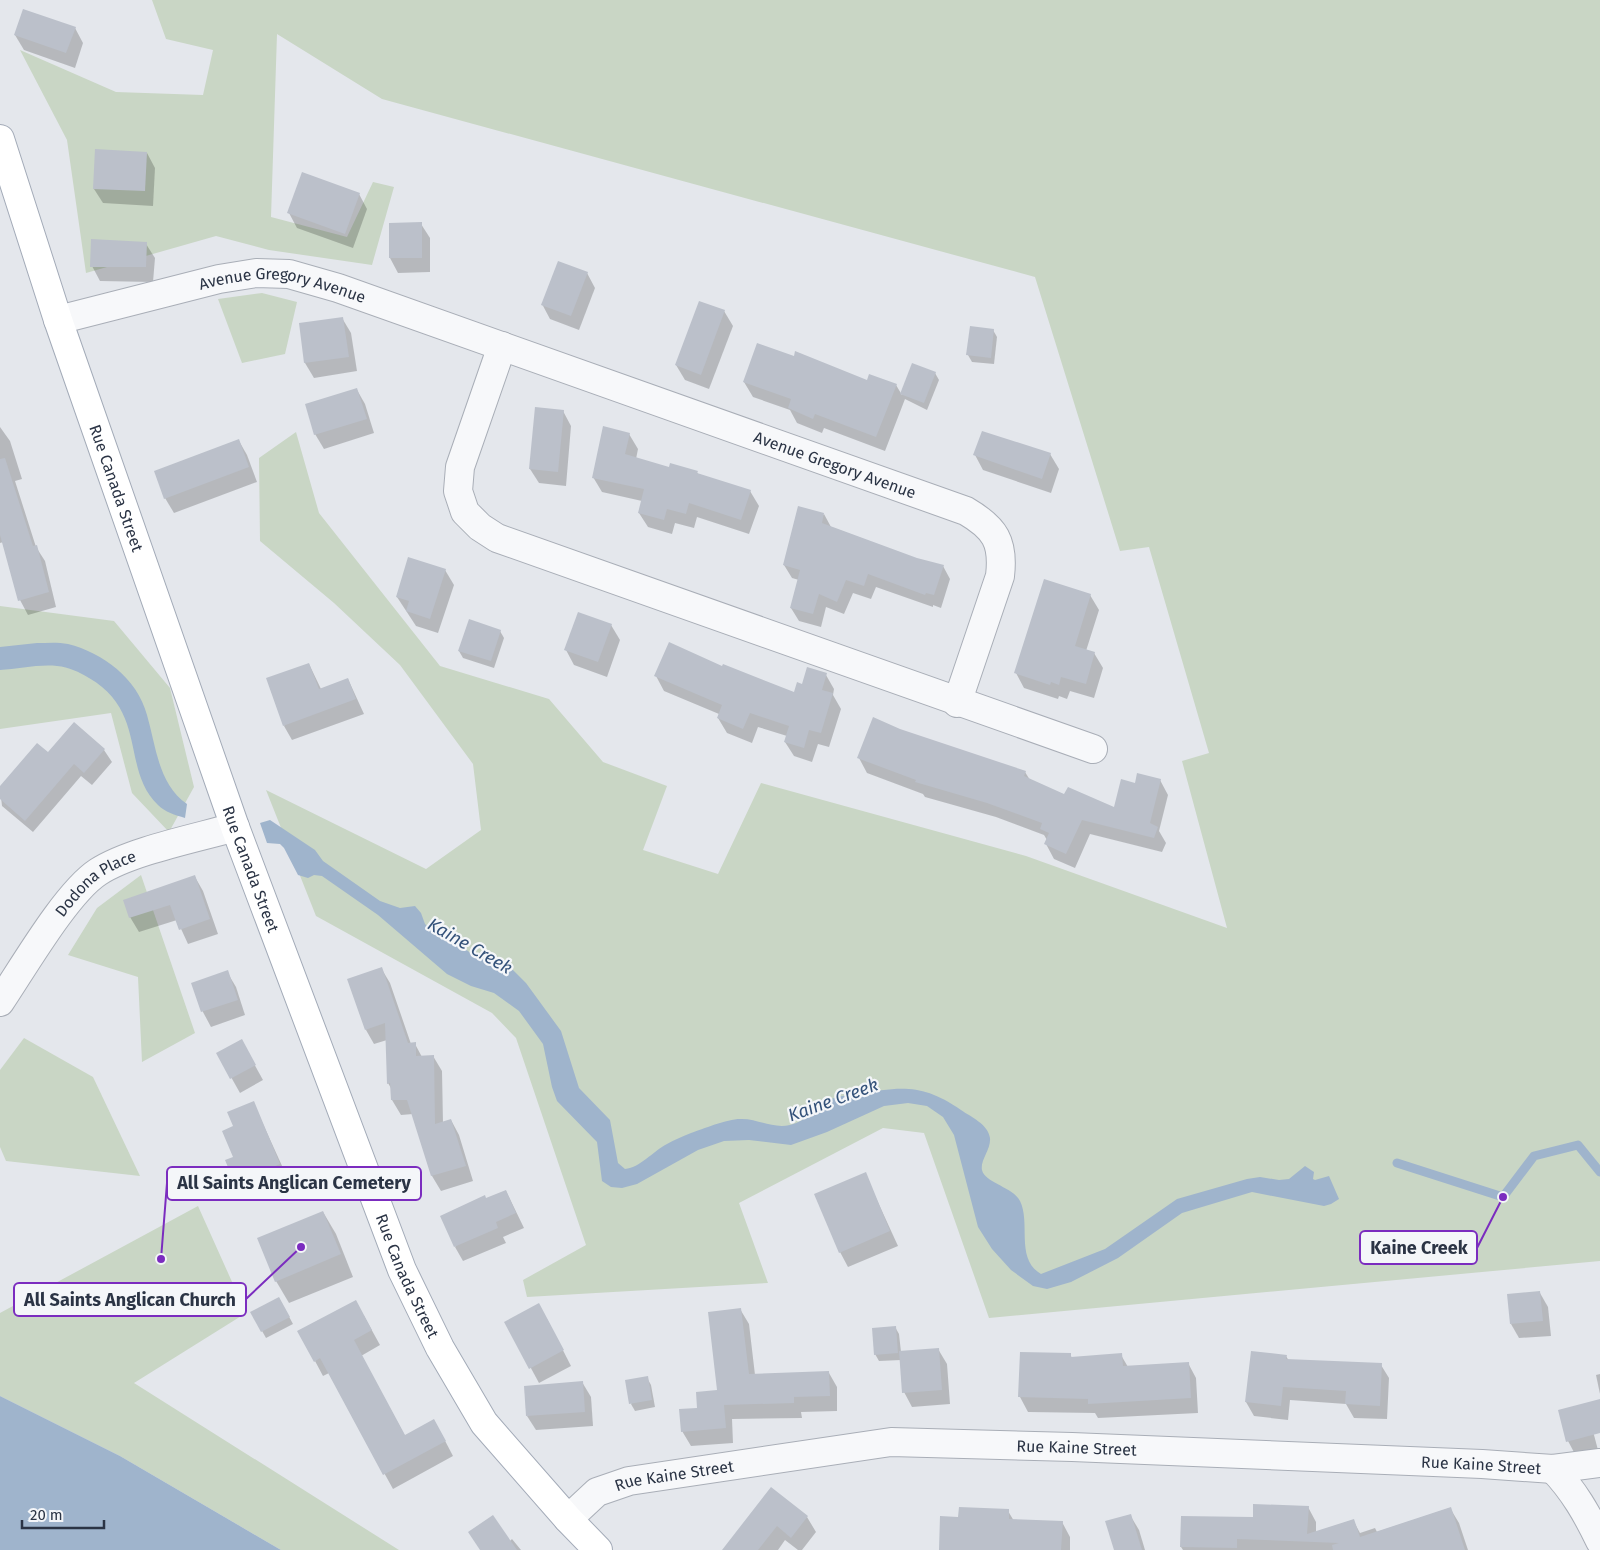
<svg xmlns="http://www.w3.org/2000/svg" width="1600" height="1550" viewBox="0 0 1600 1550" font-family="'Fira Sans',sans-serif">
	<style>
		.green { fill: #c9d6c5 }
		.water { fill: #9fb4cc }
		.shadow { fill: #0003 }
		.lines { fill: none; stroke-linecap: round; stroke-linejoin: round }
		.stream { stroke: #9fb4cc; stroke-width: 9 }
		.building { fill: #bbc0ca }
		.minor-casing { stroke: #a9aeb7; stroke-width: 30 }
		.major-casing { stroke: #a3abb8; stroke-width: 30 }
		.minor { stroke: #f7f8fa; stroke-width: 28 }
		.major { stroke: #fff; stroke-width: 28 }
		.labels { text-anchor: middle; stroke-width: 4.5; stroke-linejoin: round; paint-order: stroke }
		.street-label { font-size: 16px; fill: #2b3445; stroke: #f4f6f9 }
		.water-label { font-size: 18px; font-style: italic; fill: #34527a; stroke: #f4f6f9 }
		.leader { fill: none; stroke: #7b2cbf; stroke-width: 2 }
		.callout-dot { fill: #7b2cbf; stroke: #f4f6f9; stroke-width: 2 }
		.callout { fill: #f4f6f9; stroke: #7b2cbf; stroke-width: 2 }
		.callout-label { font-size: 18px; text-anchor: middle; font-weight: bold; fill: #2b3445 }
	</style>
	<rect width="100%" height="100%" fill="#e4e7ec"/>
	<g class="green">
		<path d="M 152,0 L 1600,0 L 1600,1261 L 989,1318 L 924,1133 L 883,1128 L 739,1203 L 768,1283 L 527,1297 L 523,1280 L 586,1245 L 516,1038 L 492,1013 L 316,916 L 266,790 L 426,869 L 481,830 L 473,764 L 400,665 L 334,603 L 260,541 L 259,458 L 296,432 L 319,513 L 440,666 L 549,699 L 603,762 L 667,786 L 643,850 L 718,874 L 761,783 L 1026,856 L 1227,928 L 1182,761 L 1209,753 L 1149,547 L 1120,551 L 1035,277 L 382,99 L 277,34 L 271,217 L 347,237 L 373,182 L 394,187 L 372,265 L 269,250 L 216,236 L 86,273 L 67,140 L 20,50 L 116,92 L 203,95 L 213,50 L 166,39 Z"/>
		<path d="M 262,293 L 297,302 L 285,354 L 242,363 L 218,299 Z"/>
		<path d="M 0,606 L 114,621 L 170,688 L 194,787 L 169,832 L 132,793 L 111,713 L 0,729 Z"/>
		<path d="M 141,875 L 195,1033 L 142,1062 L 138,977 L 68,955 L 97,908 Z"/>
		<path d="M 24,1038 L 93,1077 L 140,1176 L 6,1161 L 0,1147 L 0,1070 Z"/>
		<path d="M 198,1206 L 246,1313 L 134,1383 L 399,1550 L 281,1550 L 120,1456 L 0,1396 L 0,1313 Z"/>
	</g>
	<g class="water">
		<path d="M 37,643 C 47,643 58,642 68,644 C 103,653 137,678 147,715 C 156,746 158,784 187,804 L 185,818 C 175,815 165,812 158,805 C 121,770 148,712 89,678 C 79,672 69,667 57,666 C 39,664 18,669 0,670 L 0,647 Z"/>
		<path d="M 270,820 L 315,850 L 323,861 L 380,901 L 400,908 L 415,906 L 421,913 L 425,924 L 438,936 L 459,944 L 473,955 L 497,961 L 512,969 L 526,983 L 561,1031 L 579,1088 L 610,1120 L 618,1163 L 625,1169 C 641,1167 652,1152 667,1144 C 674,1140 683,1136 691,1133 C 703,1129 729,1118 742,1119 C 758,1119 773,1129 790,1125 C 808,1121 817,1104 834,1098 C 841,1095 850,1096 857,1094 C 901,1087 922,1083 961,1110 C 971,1117 988,1124 990,1138 C 991,1150 980,1160 982,1170 C 985,1183 1013,1187 1020,1201 C 1031,1223 1015,1259 1041,1274 L 1105,1249 L 1177,1199 L 1247,1179 L 1260,1177 L 1279,1180 L 1289,1179 L 1305,1166 L 1314,1172 L 1313,1179 L 1315,1180 L 1329,1176 L 1339,1199 L 1331,1204 L 1324,1206 L 1252,1192 L 1182,1213 L 1118,1258 L 1071,1282 L 1047,1289 L 1033,1286 L 1011,1270 L 992,1249 L 978,1227 L 954,1135 L 943,1117 L 927,1106 L 908,1103 L 884,1106 L 827,1132 L 791,1145 L 749,1140 L 724,1141 L 698,1150 L 637,1184 L 622,1188 L 611,1187 L 602,1181 L 597,1142 L 557,1101 L 552,1087 L 543,1044 L 519,1011 L 494,993 L 471,986 L 447,974 L 378,915 L 322,876 L 314,875 L 308,878 L 298,875 L 284,848 L 280,844 L 267,843 L 260,823 Z"/>
		<path d="M 0,1396 L 120,1456 L 281,1550 L 0,1550 Z"/>
	</g>
	<g class="shadow">
		<path d="M 75,28 L 83,43 L 75,68 L 24,50 L 15,35 Z"/>
		<path d="M 147,153 L 155,168 L 153,206 L 103,203 L 94,189 Z"/>
		<path d="M 359,194 L 367,209 L 353,248 L 297,228 L 289,213 Z"/>
		<path d="M 421,224 L 430,238 L 430,272 L 398,273 L 390,258 Z"/>
		<path d="M 92,240 L 146,244 L 155,258 L 153,282 L 100,281 L 92,266 Z"/>
		<path d="M 587,273 L 595,288 L 579,330 L 550,319 L 542,304 Z"/>
		<path d="M 700,302 L 724,311 L 733,326 L 709,389 L 685,380 L 676,365 Z"/>
		<path d="M 342,318 L 351,333 L 357,371 L 314,378 L 305,363 L 300,324 Z"/>
		<path d="M 993,330 L 997,337 L 994,364 L 972,362 L 968,355 Z"/>
		<path d="M 913,365 L 935,373 L 939,380 L 927,410 L 905,399 L 885,451 L 824,428 L 822,433 L 797,423 L 790,410 L 753,397 L 744,382 L 868,382 L 896,385 L 902,395 Z"/>
		<path d="M 357,390 L 365,404 L 374,433 L 324,449 L 315,434 Z"/>
		<path d="M 563,411 L 571,426 L 566,486 L 539,483 L 530,469 Z"/>
		<path d="M 0,427 L 10,441 L 22,479 L 15,481 L 36,547 L 45,561 L 56,607 L 28,615 L 20,600 L 3,542 L 0,543 Z"/>
		<path d="M 629,434 L 638,449 L 636,459 L 670,468 L 697,472 L 698,474 L 750,491 L 759,506 L 749,534 L 697,517 L 694,528 L 675,523 L 672,534 L 648,527 L 639,513 L 642,501 L 602,492 L 593,477 Z"/>
		<path d="M 239,441 L 247,455 L 257,482 L 174,513 L 165,498 Z"/>
		<path d="M 1050,454 L 1059,469 L 1051,493 L 983,470 L 975,455 Z"/>
		<path d="M 824,514 L 831,527 L 917,559 L 943,566 L 950,579 L 941,608 L 933,605 L 933,607 L 876,587 L 871,599 L 853,593 L 844,614 L 826,607 L 821,627 L 799,621 L 791,608 L 799,580 L 792,578 L 784,565 Z"/>
		<path d="M 445,570 L 454,585 L 438,633 L 416,626 L 397,597 Z"/>
		<path d="M 1090,595 L 1099,610 L 1086,651 L 1094,653 L 1103,668 L 1094,698 L 1070,691 L 1067,699 L 1059,696 L 1058,699 L 1024,688 L 1016,673 Z"/>
		<path d="M 611,625 L 620,640 L 607,677 L 574,665 L 566,650 Z"/>
		<path d="M 500,631 L 504,638 L 494,668 L 463,658 L 459,651 Z"/>
		<path d="M 309,664 L 321,689 L 348,679 L 364,714 L 292,740 L 284,726 Z"/>
		<path d="M 723,667 L 795,693 L 803,685 L 826,675 L 834,689 L 833,695 L 841,709 L 829,747 L 818,744 L 812,762 L 794,756 L 785,742 L 787,736 L 758,727 L 752,743 L 727,733 L 718,718 L 719,714 L 664,691 L 656,676 Z"/>
		<path d="M 74,723 L 104,750 L 112,762 L 92,785 L 81,776 L 33,832 L 2,806 L 0,788 L 48,754 Z"/>
		<path d="M 899,730 L 1025,772 L 1030,780 L 1065,796 L 1115,809 L 1136,785 L 1160,780 L 1168,795 L 1159,831 L 1166,843 L 1162,852 L 1090,834 L 1075,868 L 1054,859 L 1046,844 L 1047,840 L 1044,835 L 996,817 L 925,797 L 923,794 L 867,773 L 859,758 Z"/>
		<path d="M 195,877 L 203,891 L 218,934 L 188,944 L 177,920 L 139,932 L 130,917 Z"/>
		<path d="M 381,968 L 390,983 L 411,1044 L 415,1044 L 422,1057 L 433,1056 L 442,1071 L 443,1123 L 451,1120 L 459,1135 L 473,1181 L 441,1191 L 432,1176 L 413,1114 L 401,1115 L 392,1100 L 392,1090 L 388,1083 L 387,1040 L 374,1044 L 366,1030 Z"/>
		<path d="M 227,972 L 236,987 L 245,1015 L 211,1027 L 203,1012 L 193,983 Z"/>
		<path d="M 241,1040 L 263,1080 L 240,1093 L 218,1054 Z"/>
		<path d="M 253,1102 L 288,1179 L 245,1198 L 236,1183 L 234,1126 Z"/>
		<path d="M 865,1174 L 898,1246 L 848,1267 L 840,1252 Z"/>
		<path d="M 506,1191 L 524,1228 L 503,1237 L 506,1243 L 463,1261 L 455,1247 L 486,1200 Z"/>
		<path d="M 323,1212 L 336,1234 L 353,1277 L 289,1303 L 276,1281 Z"/>
		<path d="M 1540,1293 L 1548,1307 L 1551,1336 L 1519,1338 L 1511,1324 Z"/>
		<path d="M 279,1298 L 293,1324 L 266,1338 L 252,1313 Z"/>
		<path d="M 740,1309 L 749,1324 L 755,1375 L 829,1373 L 837,1387 L 837,1411 L 801,1412 L 802,1418 L 732,1419 L 733,1443 L 691,1446 L 682,1431 L 698,1409 L 719,1391 Z"/>
		<path d="M 364,1316 L 380,1345 L 361,1356 L 405,1436 L 442,1435 L 453,1456 L 393,1489 L 329,1373 L 323,1376 L 315,1361 Z"/>
		<path d="M 547,1319 L 571,1366 L 539,1383 L 506,1322 Z"/>
		<path d="M 895,1327 L 899,1334 L 901,1352 L 938,1349 L 947,1364 L 950,1404 L 912,1407 L 904,1392 L 901,1360 L 879,1361 L 875,1354 Z"/>
		<path d="M 1252,1353 L 1286,1356 L 1289,1361 L 1381,1365 L 1389,1378 L 1387,1419 L 1354,1418 L 1346,1404 L 1290,1400 L 1288,1420 L 1254,1416 L 1246,1402 Z"/>
		<path d="M 1070,1354 L 1072,1358 L 1121,1355 L 1128,1367 L 1188,1363 L 1196,1378 L 1198,1413 L 1098,1418 L 1095,1413 L 1028,1412 L 1020,1397 Z"/>
		<path d="M 1600,1374 L 1600,1394 L 1596,1375 Z"/>
		<path d="M 647,1378 L 651,1385 L 655,1407 L 635,1411 L 631,1404 Z"/>
		<path d="M 582,1382 L 591,1397 L 593,1426 L 536,1430 L 527,1416 Z"/>
		<path d="M 1590,1420 L 1598,1450 L 1576,1456 L 1568,1441 Z"/>
		<path d="M 771,1489 L 807,1517 L 816,1532 L 802,1550 L 798,1550 L 785,1540 L 778,1550 L 726,1550 Z"/>
		<path d="M 1308,1507 L 1316,1522 L 1316,1532 L 1353,1520 L 1360,1533 L 1375,1528 L 1377,1532 L 1450,1508 L 1459,1523 L 1468,1550 L 1183,1550 L 1181,1547 L 1254,1518 Z"/>
		<path d="M 1008,1511 L 1014,1521 L 1062,1522 L 1070,1537 L 1070,1550 L 940,1550 L 959,1518 Z"/>
		<path d="M 1130,1515 L 1139,1530 L 1145,1550 L 1115,1550 Z"/>
		<path d="M 512,1539 L 521,1550 L 480,1550 L 510,1541 Z"/>
	</g>
	<g class="lines">
		<path class="stream" d="M 1397,1163 L 1503,1197 L 1534,1156 L 1578,1145 L 1600,1172"/>
	</g>
	<g class="building">
		<path d="M 23,9 L 76,27 L 66,53 L 14,35 Z"/>
		<path d="M 95,149 L 147,152 L 145,191 L 93,189 Z"/>
		<path d="M 302,172 L 360,193 L 345,234 L 287,213 Z"/>
		<path d="M 422,222 L 422,258 L 389,258 L 389,223 Z"/>
		<path d="M 91,239 L 147,242 L 146,267 L 90,267 Z"/>
		<path d="M 558,261 L 588,272 L 571,316 L 541,305 Z"/>
		<path d="M 699,301 L 725,310 L 701,375 L 675,365 Z"/>
		<path d="M 343,317 L 349,357 L 304,363 L 299,323 Z"/>
		<path d="M 970,326 L 994,329 L 991,358 L 966,355 Z"/>
		<path d="M 757,343 L 794,356 L 795,351 L 867,380 L 869,374 L 897,384 L 876,437 L 815,414 L 813,419 L 788,408 L 791,399 L 743,382 Z"/>
		<path d="M 912,363 L 936,372 L 924,403 L 900,394 Z"/>
		<path d="M 357,388 L 367,419 L 314,435 L 305,404 Z"/>
		<path d="M 535,407 L 564,410 L 558,472 L 529,469 Z"/>
		<path d="M 603,426 L 630,433 L 625,454 L 669,467 L 670,463 L 698,471 L 697,473 L 751,490 L 741,520 L 689,503 L 686,514 L 667,509 L 664,520 L 638,513 L 644,489 L 592,478 Z"/>
		<path d="M 982,431 L 1051,453 L 1042,479 L 973,455 Z"/>
		<path d="M 239,439 L 249,467 L 164,499 L 154,471 Z"/>
		<path d="M 5,458 L 33,546 L 37,545 L 49,592 L 18,601 L 0,535 L 0,459 Z"/>
		<path d="M 798,506 L 824,513 L 822,523 L 917,558 L 944,565 L 934,595 L 926,593 L 925,595 L 868,574 L 864,586 L 846,580 L 837,602 L 819,594 L 813,614 L 790,608 L 800,570 L 783,565 Z"/>
		<path d="M 408,557 L 446,569 L 430,619 L 406,611 L 409,601 L 396,597 Z"/>
		<path d="M 1044,579 L 1091,594 L 1075,646 L 1095,652 L 1086,684 L 1061,677 L 1059,685 L 1051,682 L 1050,685 L 1014,673 Z"/>
		<path d="M 578,612 L 612,624 L 598,662 L 564,650 Z"/>
		<path d="M 469,619 L 501,630 L 491,661 L 458,651 Z"/>
		<path d="M 669,642 L 722,666 L 723,664 L 794,692 L 797,682 L 802,684 L 807,667 L 827,673 L 822,690 L 833,693 L 821,733 L 809,730 L 804,748 L 784,742 L 789,726 L 750,713 L 743,729 L 717,718 L 722,705 L 654,676 Z"/>
		<path d="M 309,663 L 319,689 L 348,678 L 356,699 L 283,726 L 266,678 Z"/>
		<path d="M 873,717 L 900,729 L 1026,771 L 1024,776 L 1064,794 L 1068,787 L 1114,807 L 1121,779 L 1135,783 L 1137,773 L 1161,779 L 1150,823 L 1158,827 L 1154,838 L 1082,820 L 1066,854 L 1044,844 L 1049,833 L 1040,829 L 1042,823 L 987,803 L 915,782 L 916,780 L 857,758 Z"/>
		<path d="M 74,722 L 105,749 L 84,773 L 74,764 L 25,821 L 0,799 L 0,786 L 37,743 L 48,752 Z"/>
		<path d="M 195,875 L 210,919 L 179,930 L 170,905 L 129,918 L 123,900 Z"/>
		<path d="M 382,967 L 408,1043 L 416,1042 L 416,1056 L 434,1055 L 435,1124 L 451,1119 L 466,1166 L 431,1176 L 407,1100 L 391,1100 L 390,1083 L 387,1084 L 385,1023 L 365,1030 L 347,979 Z"/>
		<path d="M 228,970 L 238,1000 L 201,1012 L 191,983 Z"/>
		<path d="M 242,1039 L 256,1065 L 230,1079 L 216,1053 Z"/>
		<path d="M 254,1101 L 280,1164 L 235,1184 L 225,1160 L 233,1157 L 222,1131 L 233,1126 L 227,1112 Z"/>
		<path d="M 866,1172 L 890,1231 L 839,1253 L 814,1194 Z"/>
		<path d="M 506,1190 L 516,1213 L 496,1222 L 498,1228 L 454,1247 L 440,1216 L 485,1195 L 486,1198 Z"/>
		<path d="M 323,1211 L 341,1254 L 275,1282 L 257,1238 Z"/>
		<path d="M 1540,1291 L 1543,1321 L 1510,1324 L 1507,1294 Z"/>
		<path d="M 279,1297 L 290,1317 L 261,1332 L 250,1312 Z"/>
		<path d="M 356,1300 L 372,1330 L 354,1340 L 405,1435 L 434,1419 L 446,1441 L 383,1475 L 320,1358 L 314,1362 L 297,1331 Z"/>
		<path d="M 539,1303 L 564,1350 L 529,1369 L 504,1322 Z"/>
		<path d="M 741,1308 L 749,1374 L 829,1371 L 830,1396 L 794,1397 L 794,1403 L 724,1405 L 726,1428 L 681,1432 L 679,1409 L 697,1408 L 696,1392 L 717,1390 L 708,1312 Z"/>
		<path d="M 896,1326 L 898,1353 L 874,1355 L 872,1328 Z"/>
		<path d="M 939,1348 L 942,1390 L 902,1393 L 899,1351 Z"/>
		<path d="M 1251,1351 L 1287,1355 L 1286,1359 L 1382,1363 L 1380,1406 L 1345,1404 L 1346,1391 L 1283,1387 L 1281,1406 L 1245,1402 Z"/>
		<path d="M 1020,1352 L 1071,1353 L 1071,1357 L 1122,1353 L 1123,1366 L 1189,1362 L 1191,1398 L 1088,1404 L 1088,1399 L 1018,1397 Z"/>
		<path d="M 648,1376 L 652,1400 L 629,1404 L 625,1380 Z"/>
		<path d="M 583,1381 L 585,1412 L 526,1416 L 524,1386 Z"/>
		<path d="M 1600,1399 L 1600,1433 L 1566,1442 L 1558,1410 Z"/>
		<path d="M 771,1487 L 808,1516 L 791,1538 L 777,1526 L 758,1550 L 722,1550 Z"/>
		<path d="M 1253,1504 L 1309,1506 L 1307,1534 L 1354,1519 L 1360,1537 L 1451,1507 L 1465,1550 L 1333,1550 L 1332,1545 L 1339,1543 L 1237,1539 L 1237,1548 L 1180,1547 L 1181,1516 L 1253,1517 Z"/>
		<path d="M 959,1507 L 1009,1509 L 1009,1519 L 1063,1521 L 1061,1550 L 939,1550 L 940,1516 L 958,1517 Z"/>
		<path d="M 1131,1514 L 1142,1550 L 1114,1550 L 1105,1521 Z"/>
		<path d="M 493,1515 L 517,1550 L 480,1550 L 468,1532 Z"/>
	</g>
	<g class="lines">
		<defs>
			<g id="minor">
				<path id="s1" d="M 58,320 L 219,279 L 256,273 L 289,274 L 338,288 L 966,511 C 995,528 1004,542 1000,576 L 957,703"/>
				<path d="M 502,346 L 460,467 L 458,491 L 465,512 L 480,527 L 497,538 L 1093,749"/>
				<path id="s2" d="M 0,1002 C 23,968 66,893 98,872 C 130,851 197,838 235,827"/>
				<path d="M 1553,1469 C 1574,1491 1587,1514 1600,1541"/>
				<path id="s3" d="M 568,1519 L 597,1492 L 629,1481 L 891,1442 L 1072,1447 L 1482,1464 L 1553,1469 L 1600,1463"/>
			</g>
			<g id="major">
				<path id="s4" d="M 0,139 L 58,320 L 235,827 L 402,1270 L 440,1348 L 484,1423 L 568,1519 L 598,1550"/>
			</g>
		</defs>
		<use href="#minor" class="minor-casing"/>
		<use href="#major" class="major-casing"/>
		<use href="#minor" class="minor"/>
		<use href="#major" class="major"/>
	</g>
	<g class="labels">
		<g class="street-label">
			<text dy="6" stroke="none"><textPath href="#s1" startOffset="231">Avenue Gregory Avenue</textPath></text>
			<text dy="6" stroke="none"><textPath href="#s1" startOffset="815">Avenue Gregory Avenue</textPath></text>
			<text dy="6" stroke="none"><textPath href="#s4" startOffset="368">Rue Canada Street</textPath></text>
			<text dy="6" stroke="none"><textPath href="#s4" startOffset="772">Rue Canada Street</textPath></text>
			<text dy="6" stroke="none"><textPath href="#s2" startOffset="155">Dodona Place</textPath></text>
			<text dy="6" stroke="none"><textPath href="#s4" startOffset="1208">Rue Canada Street</textPath></text>
			<text dy="6" stroke="none"><textPath href="#s3" startOffset="524">Rue Kaine Street</textPath></text>
			<text dy="6" stroke="none"><textPath href="#s3" startOffset="929">Rue Kaine Street</textPath></text>
			<text dy="6" stroke="none"><textPath href="#s3" startOffset="119">Rue Kaine Street</textPath></text>
		</g>
		<g class="water-label">
			<text transform="translate(470 946) rotate(30)" y="6">Kaine Creek</text>
			<text transform="translate(833 1100) rotate(-20)" y="6">Kaine Creek</text>
		</g>
	</g>
	<path class="leader" d="M161 1259L167 1183M1503 1197L1477 1248M301 1247L246 1299"/>
	<g class="callout-dot">
		<circle cx="161" cy="1259" r="5"/>
		<circle cx="1503" cy="1197" r="5"/>
		<circle cx="301" cy="1247" r="5"/>
	</g>
	<g class="callout">
		<rect x="167" y="1167" width="254" height="33" rx="5"/>
		<rect x="1360" y="1231" width="117" height="33" rx="5"/>
		<rect x="14" y="1283" width="232" height="33" rx="5"/>
	</g>
	<g class="callout-label">
		<text x="294" y="1189">All Saints Anglican Cemetery</text>
		<text x="1419" y="1254">Kaine Creek</text>
		<text x="130" y="1306">All Saints Anglican Church</text>
	</g>
	<path d="M22 1520v8h82v-8" fill="none" stroke="#2b3445" stroke-width="2.5"/>
	<text x="30" y="1520" font-size="15" fill="#2b3445" stroke="#f4f6f9" stroke-width="4" paint-order="stroke">20 m</text>
</svg>
